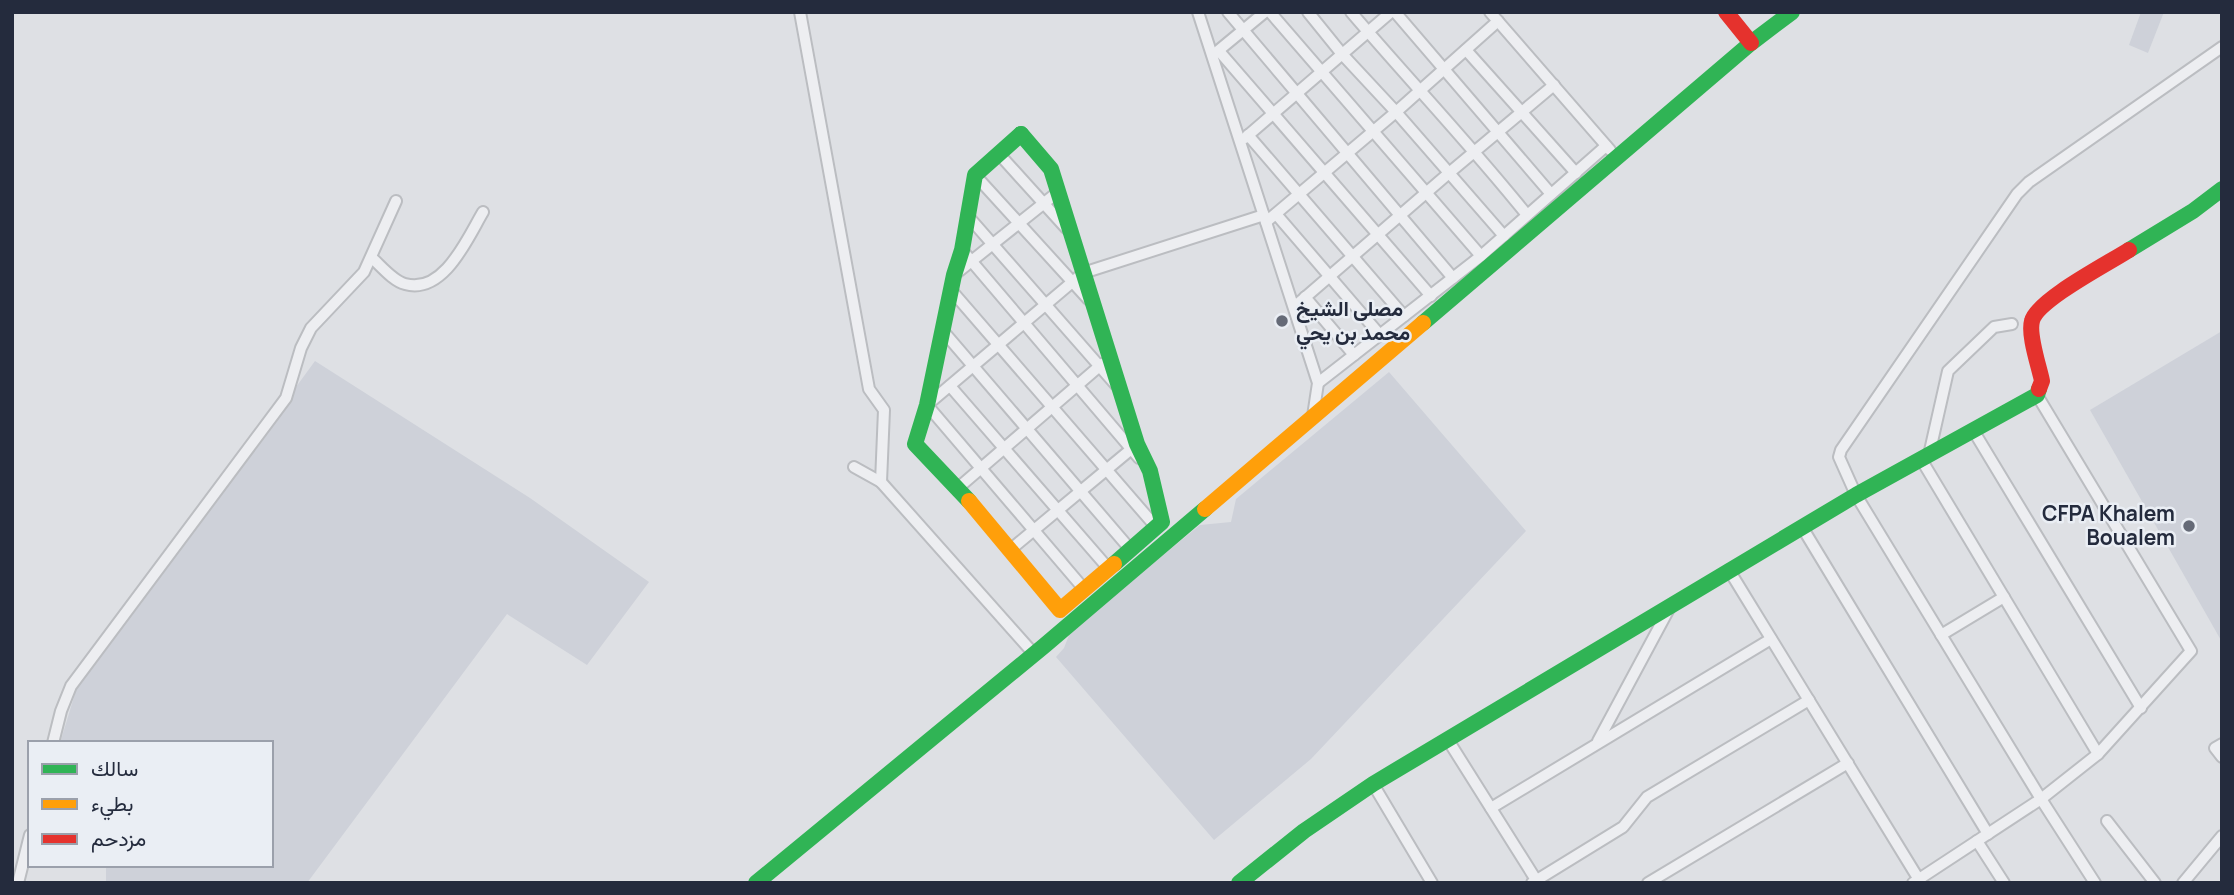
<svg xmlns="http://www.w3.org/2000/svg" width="2234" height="895" viewBox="0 0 2234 895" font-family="Manrope,Vazirmatn,sans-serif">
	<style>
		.built { fill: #ced1d9 }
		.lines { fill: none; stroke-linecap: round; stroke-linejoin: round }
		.street-casing { stroke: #bbbdc1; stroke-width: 14 }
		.street { stroke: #edeef1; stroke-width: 10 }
		.fast { stroke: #30b455; stroke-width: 16 }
		.slow { stroke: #ff9f0a; stroke-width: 16 }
		.jam { stroke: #e5322d; stroke-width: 16 }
		.poi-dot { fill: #656a77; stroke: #eaeef4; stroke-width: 2.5 }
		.labels { text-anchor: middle; stroke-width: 5; stroke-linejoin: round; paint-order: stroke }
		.poi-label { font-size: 21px; font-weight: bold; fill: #242b3d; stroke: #eaeef4; text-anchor: start }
	</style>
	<rect width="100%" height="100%" fill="#dee0e4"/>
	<g class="built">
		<path d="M 2141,12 L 2164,12 L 2148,53 L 2129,45 Z"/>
		<path d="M 2222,331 L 2222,642 L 2090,410 Z"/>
		<path d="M 315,361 L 530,498 L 649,582 L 587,665 L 507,614 L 307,883 L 106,883 L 106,865 L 271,865 L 271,743 L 60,743 L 77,687 Z"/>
		<path d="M 1389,372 L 1526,531 L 1311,759 L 1214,840 L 1056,657 L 1064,648 L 1071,630 L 1200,525 L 1231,522 L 1236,499 Z"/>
	</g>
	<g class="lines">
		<defs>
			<g id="street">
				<path d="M 800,12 L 869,389 L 884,410 L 881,482"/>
				<path d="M 1198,12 L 1318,383 L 1313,416"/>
				<path d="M 1228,12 L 1453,278"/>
				<path d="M 1270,12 L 1481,256"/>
				<path d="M 1351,12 C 1409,80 1471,145 1527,215"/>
				<path d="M 1395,12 L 1551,194"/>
				<path d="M 1490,12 L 1610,150"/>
				<path d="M 1498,21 L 1396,112 L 1504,236"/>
				<path d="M 1466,50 L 1576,173"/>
				<path d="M 1219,51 L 1431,296"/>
				<path d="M 1213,55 L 1265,12"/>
				<path d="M 1248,135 L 1404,316"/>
				<path d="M 1245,138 L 1391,12"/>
				<path d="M 999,154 L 1066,228"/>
				<path d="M 975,175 L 1088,299"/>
				<path d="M 1276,214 L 1380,335"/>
				<path d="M 967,215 L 1116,385"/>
				<path d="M 1266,222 L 1396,112 L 1342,54 L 1308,12"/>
				<path d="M 962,250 L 1139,458"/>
				<path d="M 372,258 C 381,266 393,281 405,284 C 444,295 468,237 483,212"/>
				<path d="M 954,275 L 1058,192"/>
				<path d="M 951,290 L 1156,527"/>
				<path d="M 1305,297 L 1354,355"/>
				<path d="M 1294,307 L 1449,173 L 1554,85"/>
				<path d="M 943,331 L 1130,549"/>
				<path d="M 1318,383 L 1481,256 L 1606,146"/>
				<path d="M 950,386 L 1108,568"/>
				<path d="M 1973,430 L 2141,708"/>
				<path d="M 1929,455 L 1948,371 L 1994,327 L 2012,324"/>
				<path d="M 1921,459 L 2098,754"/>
				<path d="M 854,467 L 881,482 L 1034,654"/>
				<path d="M 958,488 L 1102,364"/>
				<path d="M 1802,527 L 1988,834"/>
				<path d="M 1010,550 L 1135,446"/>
				<path d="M 1729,570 L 1921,883"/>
				<path d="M 1084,589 L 927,405 L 1083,273 L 1264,215"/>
				<path d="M 1941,635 L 2004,597"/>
				<path d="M 1448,740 L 1538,883"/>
				<path d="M 1598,741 L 1670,607"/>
				<path d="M 53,743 L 61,711 L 71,686 L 286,398 L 301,348 L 311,328 L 364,272 L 396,201"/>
				<path d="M 2222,744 L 2215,748 L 2222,757"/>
				<path d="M 1373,784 L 1432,883"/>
				<path d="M 1491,808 L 1771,639"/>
				<path d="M 2107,821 L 2155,883"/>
				<path d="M 1977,841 L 2004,883"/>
				<path d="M 18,883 L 30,835"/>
				<path d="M 1532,883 L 1623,827 L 1647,797 L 1809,700"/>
				<path d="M 1648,883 L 1848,763"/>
				<path d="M 1913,883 L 2041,799 L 2098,754 L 2191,651 L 2037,395"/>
				<path d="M 2095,883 L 2041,799 L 1856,495 L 1839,457 L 1841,450 L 2017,194 L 2029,182 L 2222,47"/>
				<path d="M 2183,883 L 2222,836"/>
			</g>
		</defs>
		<use href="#street" class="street-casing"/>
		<use href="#street" class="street"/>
		<g class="fast">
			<path d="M 1021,134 L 1051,169 L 1137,444 L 1150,471 L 1162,522 L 1114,564"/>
			<path d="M 2129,250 L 2193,211 L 2222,189"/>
			<path d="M 1423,323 L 1751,43 L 1792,12"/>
			<path d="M 969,501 L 915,444 L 927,405 L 954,275 L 962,250 L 975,175 L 1021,134"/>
			<path d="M 756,883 L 1044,646 L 1205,509"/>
			<path d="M 1239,883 L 1304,831 L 1373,784 L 1856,495 L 2037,395 L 2039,389"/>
		</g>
		<g class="slow">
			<path d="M 969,501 L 1060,610 L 1114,564"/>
			<path d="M 1205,509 L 1423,323"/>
		</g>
		<g class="jam">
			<path d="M 1726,12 L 1751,43"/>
			<path d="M 2039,389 L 2042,381 C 2039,366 2028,335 2032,321 C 2037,300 2109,263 2129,250"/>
		</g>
	</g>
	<g class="poi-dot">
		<circle cx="1282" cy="321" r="7"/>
		<circle cx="2189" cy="526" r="7"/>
	</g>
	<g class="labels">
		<g class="poi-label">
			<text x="1296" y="316">مصلى الشيخ<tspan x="1296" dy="24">محمد بن يحي</tspan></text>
			<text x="2175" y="521" text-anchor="end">CFPA Khalem<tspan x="2175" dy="24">Boualem</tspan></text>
		</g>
	</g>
	<rect width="2234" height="895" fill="none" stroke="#242b3d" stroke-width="28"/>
	<rect x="28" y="741" width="245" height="126" fill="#eaeef4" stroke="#9ba0ab" stroke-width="2"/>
	<rect x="42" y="764" width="35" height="10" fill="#30b455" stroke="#9ba0ab" stroke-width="2"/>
	<text x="91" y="776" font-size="21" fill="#242b3d">سالك</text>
	<rect x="42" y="799" width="35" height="10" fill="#ff9f0a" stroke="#9ba0ab" stroke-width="2"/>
	<text x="91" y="811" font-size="21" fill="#242b3d">بطيء</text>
	<rect x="42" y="834" width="35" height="10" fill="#e5322d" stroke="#9ba0ab" stroke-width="2"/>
	<text x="91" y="846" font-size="21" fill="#242b3d">مزدحم</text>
</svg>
